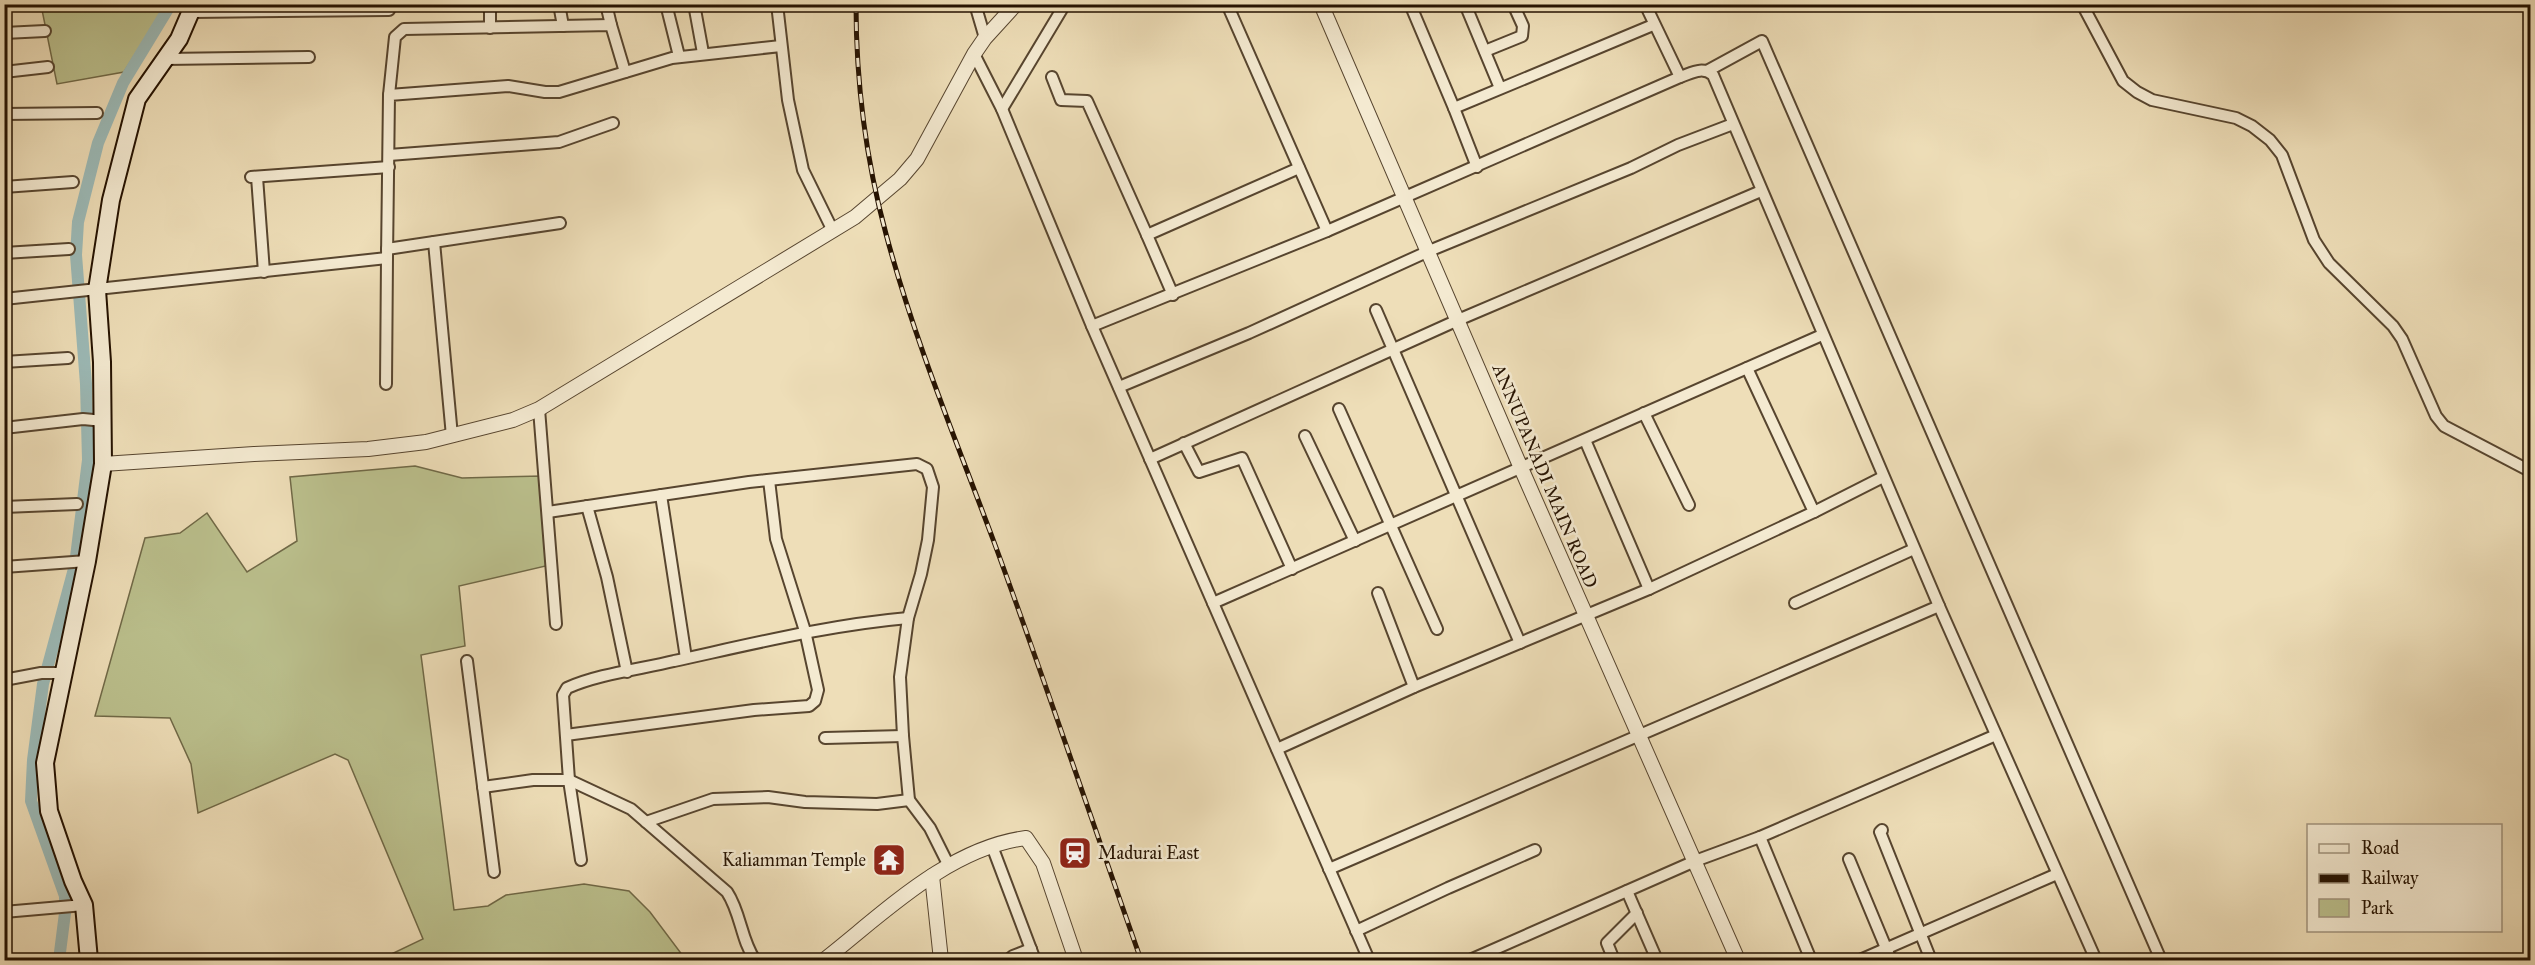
<svg xmlns="http://www.w3.org/2000/svg" width="2535" height="965" viewBox="0 0 2535 965" font-family="'IM FELL Great Primer',serif">
	<style>
		.green { fill: #bbc08d; stroke: #706947; stroke-width: 1.5 }
		.lines { fill: none; stroke-linecap: round; stroke-linejoin: round }
		.canal { stroke: #9cbab7; stroke-width: 12 }
		.minor-casing { stroke: #57452f; stroke-width: 14 }
		.tertiary-casing { stroke: #57452f; stroke-width: 16 }
		.secondary-casing { stroke: #251201; stroke-width: 20 }
		.minor { stroke: #f4ead1; stroke-width: 10 }
		.tertiary { stroke: #f4ead1; stroke-width: 14 }
		.secondary { stroke: #f4ead1; stroke-width: 16 }
		.rail-casing { stroke: #251201; stroke-width: 5 }
		.rail { stroke: #f4ead1; stroke-width: 3; stroke-dasharray: 9; stroke-linecap: butt }
		.labels { text-anchor: middle; stroke-width: 5; stroke-linejoin: round; paint-order: stroke }
		.street-label { font-size: 18px; fill: #251201; stroke: #f4ead1 }
		.poi-label { font-size: 18px; fill: #251201; stroke: #f4ead1; text-anchor: start }
	</style>
	<rect width="100%" height="100%" fill="#eedeb8"/>
	<filter id="stains"><feTurbulence type="fractalNoise" baseFrequency=".00333" numOctaves="4"/><feColorMatrix values="0 0 0 0 .2 0 0 0 0 .09 0 0 0 0 .02 0 0 0 .5 -.17"/></filter>
	<radialGradient id="worn" r=".72"><stop offset=".6" stop-color="#630" stop-opacity="0"/><stop offset="1" stop-color="#630" stop-opacity=".3"/></radialGradient>
	<g class="green">
		<path d="M 41,5 L 167,5 L 124,72 L 57,84 Z"/>
		<path d="M 415,466 L 462,478 L 542,476 L 550,565 L 459,586 L 465,646 L 421,655 L 454,910 L 488,906 L 506,895 L 584,884 L 629,891 L 650,912 L 686,960 L 379,960 L 423,939 L 348,760 L 335,754 L 198,813 L 191,764 L 170,718 L 95,716 L 145,538 L 180,533 L 207,513 L 247,572 L 297,541 L 290,477 Z"/>
	</g>
	<g class="lines">
		<path class="canal" d="M 59,960 L 65,913 L 65,896 L 31,801 L 33,760 L 43,684 L 75,565 L 88,460 L 86,384 L 76,255 L 78,222 L 98,143 L 123,83 L 171,4"/>
		<defs>
			<g id="minor">
				<path d="M 490,4 L 490,28"/>
				<path d="M 559,4 L 563,26"/>
				<path d="M 606,4 L 611,25"/>
				<path d="M 666,4 L 679,56"/>
				<path d="M 694,4 L 703,53"/>
				<path d="M 777,4 L 788,100 L 803,170 L 833,231"/>
				<path d="M 975,4 L 985,38"/>
				<path d="M 1227,4 L 1327,231"/>
				<path d="M 1410,4 L 1454,108 L 1477,167"/>
				<path d="M 1465,4 L 1500,88"/>
				<path d="M 2082,4 L 2123,81 L 2137,92 L 2152,100 L 2236,118 L 2252,126 L 2270,140 L 2282,155 L 2314,240 L 2329,263 L 2393,326 L 2402,339 L 2436,416 L 2444,426 L 2530,471"/>
				<path d="M 192,12 L 389,10"/>
				<path d="M 4,33 L 45,31"/>
				<path d="M 1485,51 L 1522,36 L 1523,26 L 1513,4"/>
				<path d="M 974,54 L 1002,109 L 1092,326 L 1369,960"/>
				<path d="M 165,59 L 309,57"/>
				<path d="M 1707,71 L 1762,41 L 2161,960"/>
				<path d="M 4,72 L 48,67"/>
				<path d="M 1052,77 L 1061,100 L 1087,101 L 1147,235 L 1299,168"/>
				<path d="M 389,95 L 395,37 L 404,29 L 611,25 L 625,72"/>
				<path d="M 1454,108 L 1653,25"/>
				<path d="M 1002,109 L 1065,4"/>
				<path d="M 4,114 L 97,113"/>
				<path d="M 389,155 L 559,142 L 613,123"/>
				<path d="M 251,177 L 389,167"/>
				<path d="M 257,177 L 264,272"/>
				<path d="M 4,187 L 73,182"/>
				<path d="M 1147,235 L 1173,295"/>
				<path d="M 434,242 L 452,436"/>
				<path d="M 387,249 L 560,223"/>
				<path d="M 4,253 L 69,249"/>
				<path d="M 4,299 L 387,258 L 389,95 L 508,86 L 545,92 L 559,92 L 672,58 L 781,46"/>
				<path d="M 1376,310 L 1520,643"/>
				<path d="M 1092,326 L 1327,231 L 1680,77"/>
				<path d="M 4,362 L 68,358"/>
				<path d="M 386,384 L 387,258"/>
				<path d="M 1119,387 L 1249,333 L 1429,251 L 1631,168 L 1678,145 L 1733,124"/>
				<path d="M 539,409 L 556,624"/>
				<path d="M 1339,409 L 1437,629"/>
				<path d="M 1644,413 L 1689,505"/>
				<path d="M 4,428 L 83,419 L 104,421"/>
				<path d="M 1305,436 L 1355,541"/>
				<path d="M 1585,440 L 1649,589"/>
				<path d="M 1184,443 L 1199,472 L 1242,458 L 1292,569"/>
				<path d="M 1150,459 L 1458,320 L 1761,191"/>
				<path d="M 661,495 L 686,658"/>
				<path d="M 587,506 L 607,577 L 627,672"/>
				<path d="M 4,507 L 77,504"/>
				<path d="M 548,512 L 749,482 L 917,464 L 927,469 L 933,487 L 928,540 L 921,574 L 908,618 L 900,677 L 903,736 L 909,800 L 930,828 L 948,864"/>
				<path d="M 1814,512 L 1883,477"/>
				<path d="M 4,567 L 87,561"/>
				<path d="M 1378,593 L 1414,687"/>
				<path d="M 1213,603 L 1822,335"/>
				<path d="M 1795,603 L 1914,549"/>
				<path d="M 1939,606 L 2096,960"/>
				<path d="M 467,661 L 494,872"/>
				<path d="M 4,680 L 41,673 L 64,673"/>
				<path d="M 566,735 L 754,710 L 809,706 L 815,701 L 818,690 L 805,631 L 776,539 L 769,480"/>
				<path d="M 825,738 L 903,736"/>
				<path d="M 1277,749 L 1414,687 L 1649,589 L 1814,512 L 1747,368"/>
				<path d="M 483,787 L 533,780 L 569,780 L 631,809 L 727,892 C 741,913 741,940 755,960"/>
				<path d="M 646,822 L 713,799 L 768,797 L 805,802 L 877,804 L 909,800"/>
				<path d="M 1882,830 L 1880,832 L 1931,960"/>
				<path d="M 1760,837 L 1996,735"/>
				<path d="M 992,846 L 1035,960"/>
				<path d="M 1849,859 L 1891,960"/>
				<path d="M 581,860 L 569,780 L 563,695 L 567,688 C 598,674 641,669 674,661 C 752,644 828,625 908,618"/>
				<path d="M 1329,869 L 1939,606 L 1713,75 C 1702,66 1692,73 1680,77 L 1645,4"/>
				<path d="M 1627,891 L 1657,960"/>
				<path d="M 4,912 L 84,905"/>
				<path d="M 1356,931 L 1448,888 L 1535,850"/>
				<path d="M 1008,960 L 1013,956 L 1031,949"/>
				<path d="M 1470,960 L 1695,861 L 1760,837 L 1811,960"/>
				<path d="M 1614,960 L 1607,943 L 1637,913"/>
				<path d="M 1860,960 L 2057,874"/>
			</g>
			<g id="tertiary">
				<path d="M 1321,4 L 1521,468 L 1738,960"/>
				<path d="M 103,464 L 254,454 L 368,449 L 426,442 L 513,420 L 539,409 L 855,217 L 900,179 L 917,159 L 974,54 L 985,38 L 1016,4"/>
				<path d="M 932,876 L 941,960"/>
				<path d="M 824,960 C 883,914 948,848 1026,838 L 1043,863 L 1076,960"/>
			</g>
			<path id="secondary" d="M 89,960 L 84,905 L 73,881 L 49,811 L 45,763 L 87,561 L 103,464 L 102,362 L 97,290 L 111,200 L 137,99 L 179,39 L 194,4"/>
		</defs>
		<use href="#minor" class="minor-casing"/>
		<use href="#tertiary" class="tertiary-casing"/>
		<use href="#secondary" class="secondary-casing"/>
		<use href="#minor" class="minor"/>
		<use href="#tertiary" class="tertiary"/>
		<use href="#secondary" class="secondary"/>
		<defs>
			<path id="rail" d="M 856,4 C 856,81 866,160 886,234 C 914,339 956,440 994,542 C 1045,681 1092,821 1141,960"/>
		</defs>
		<use href="#rail" class="rail-casing"/>
		<use href="#rail" class="rail"/>
	</g>
	<defs>
		<symbol id="station-square" viewBox="-11 -11 22 22"><rect x="-9" y="-9" width="18" height="18" rx="4" fill="#8f2418" stroke="#f4ead1"/><path d="M-3-6H3Q5-6 5-4V2Q5 4 3 4L4.5 6H3L1.5 4h-3L-3 6H-4.5L-3 4Q-5 4-5 2V-4Q-5-6-3-6ZM-3.5-4v3h7v-3ZM-3.5 1v1.5H-2V1ZM2 1v1.5H3.5V1Z" fill="#fff"/></symbol>
		<symbol id="temple-square" viewBox="-11 -11 22 22"><rect x="-9" y="-9" width="18" height="18" rx="4" fill="#8f2418" stroke="#f4ead1"/><path d="M0-6L5-2H3V0L6.5 2.5H4V6H1.5V3h-3V6H-4V2.5H-6.5L-3 0V-2H-5Z" fill="#fff"/></symbol>
	</defs>
	<g fill-rule="evenodd">
		<use href="#station-square" x="1056" y="834" width="38" height="38"/>
		<use href="#temple-square" x="870" y="841" width="38" height="38"/>
	</g>
	<g class="labels">
		<g class="street-label">
			<text transform="translate(1545 476) rotate(67)" y="6">ANNUPANADI MAIN ROAD</text>
		</g>
		<g class="poi-label">
			<text x="1098" y="859">Madurai East</text>
			<text x="866" y="866" text-anchor="end">Kaliamman Temple</text>
		</g>
	</g>
	<rect width="2535" height="965" fill="none" stroke="#eedeb8" stroke-width="24"/>
	<rect x="6" y="6" width="2523" height="953" fill="none" stroke="#251201" stroke-width="3"/>
	<rect x="12" y="12" width="2511" height="941" fill="none" stroke="#251201" stroke-width="1.5"/>
	<rect x="2307" y="824" width="195" height="108" fill="#f4ead1" stroke="#a1947e" stroke-width="1.5"/>
	<rect x="2319" y="844" width="30" height="9" fill="#f4ead1" stroke="#a1947e" stroke-width="1.5"/>
	<text x="2361" y="854" font-size="18" fill="#251201">Road</text>
	<rect x="2319" y="874" width="30" height="9" fill="#251201" stroke="#a1947e" stroke-width="1.5"/>
	<text x="2361" y="884" font-size="18" fill="#251201">Railway</text>
	<rect x="2319" y="899" width="30" height="18" fill="#bbc08d" stroke="#a1947e" stroke-width="1.5"/>
	<text x="2361" y="914" font-size="18" fill="#251201">Park</text>
	<rect width="100%" height="100%" filter="url(#stains)"/>
	<rect width="100%" height="100%" fill="url(#worn)"/>
</svg>
